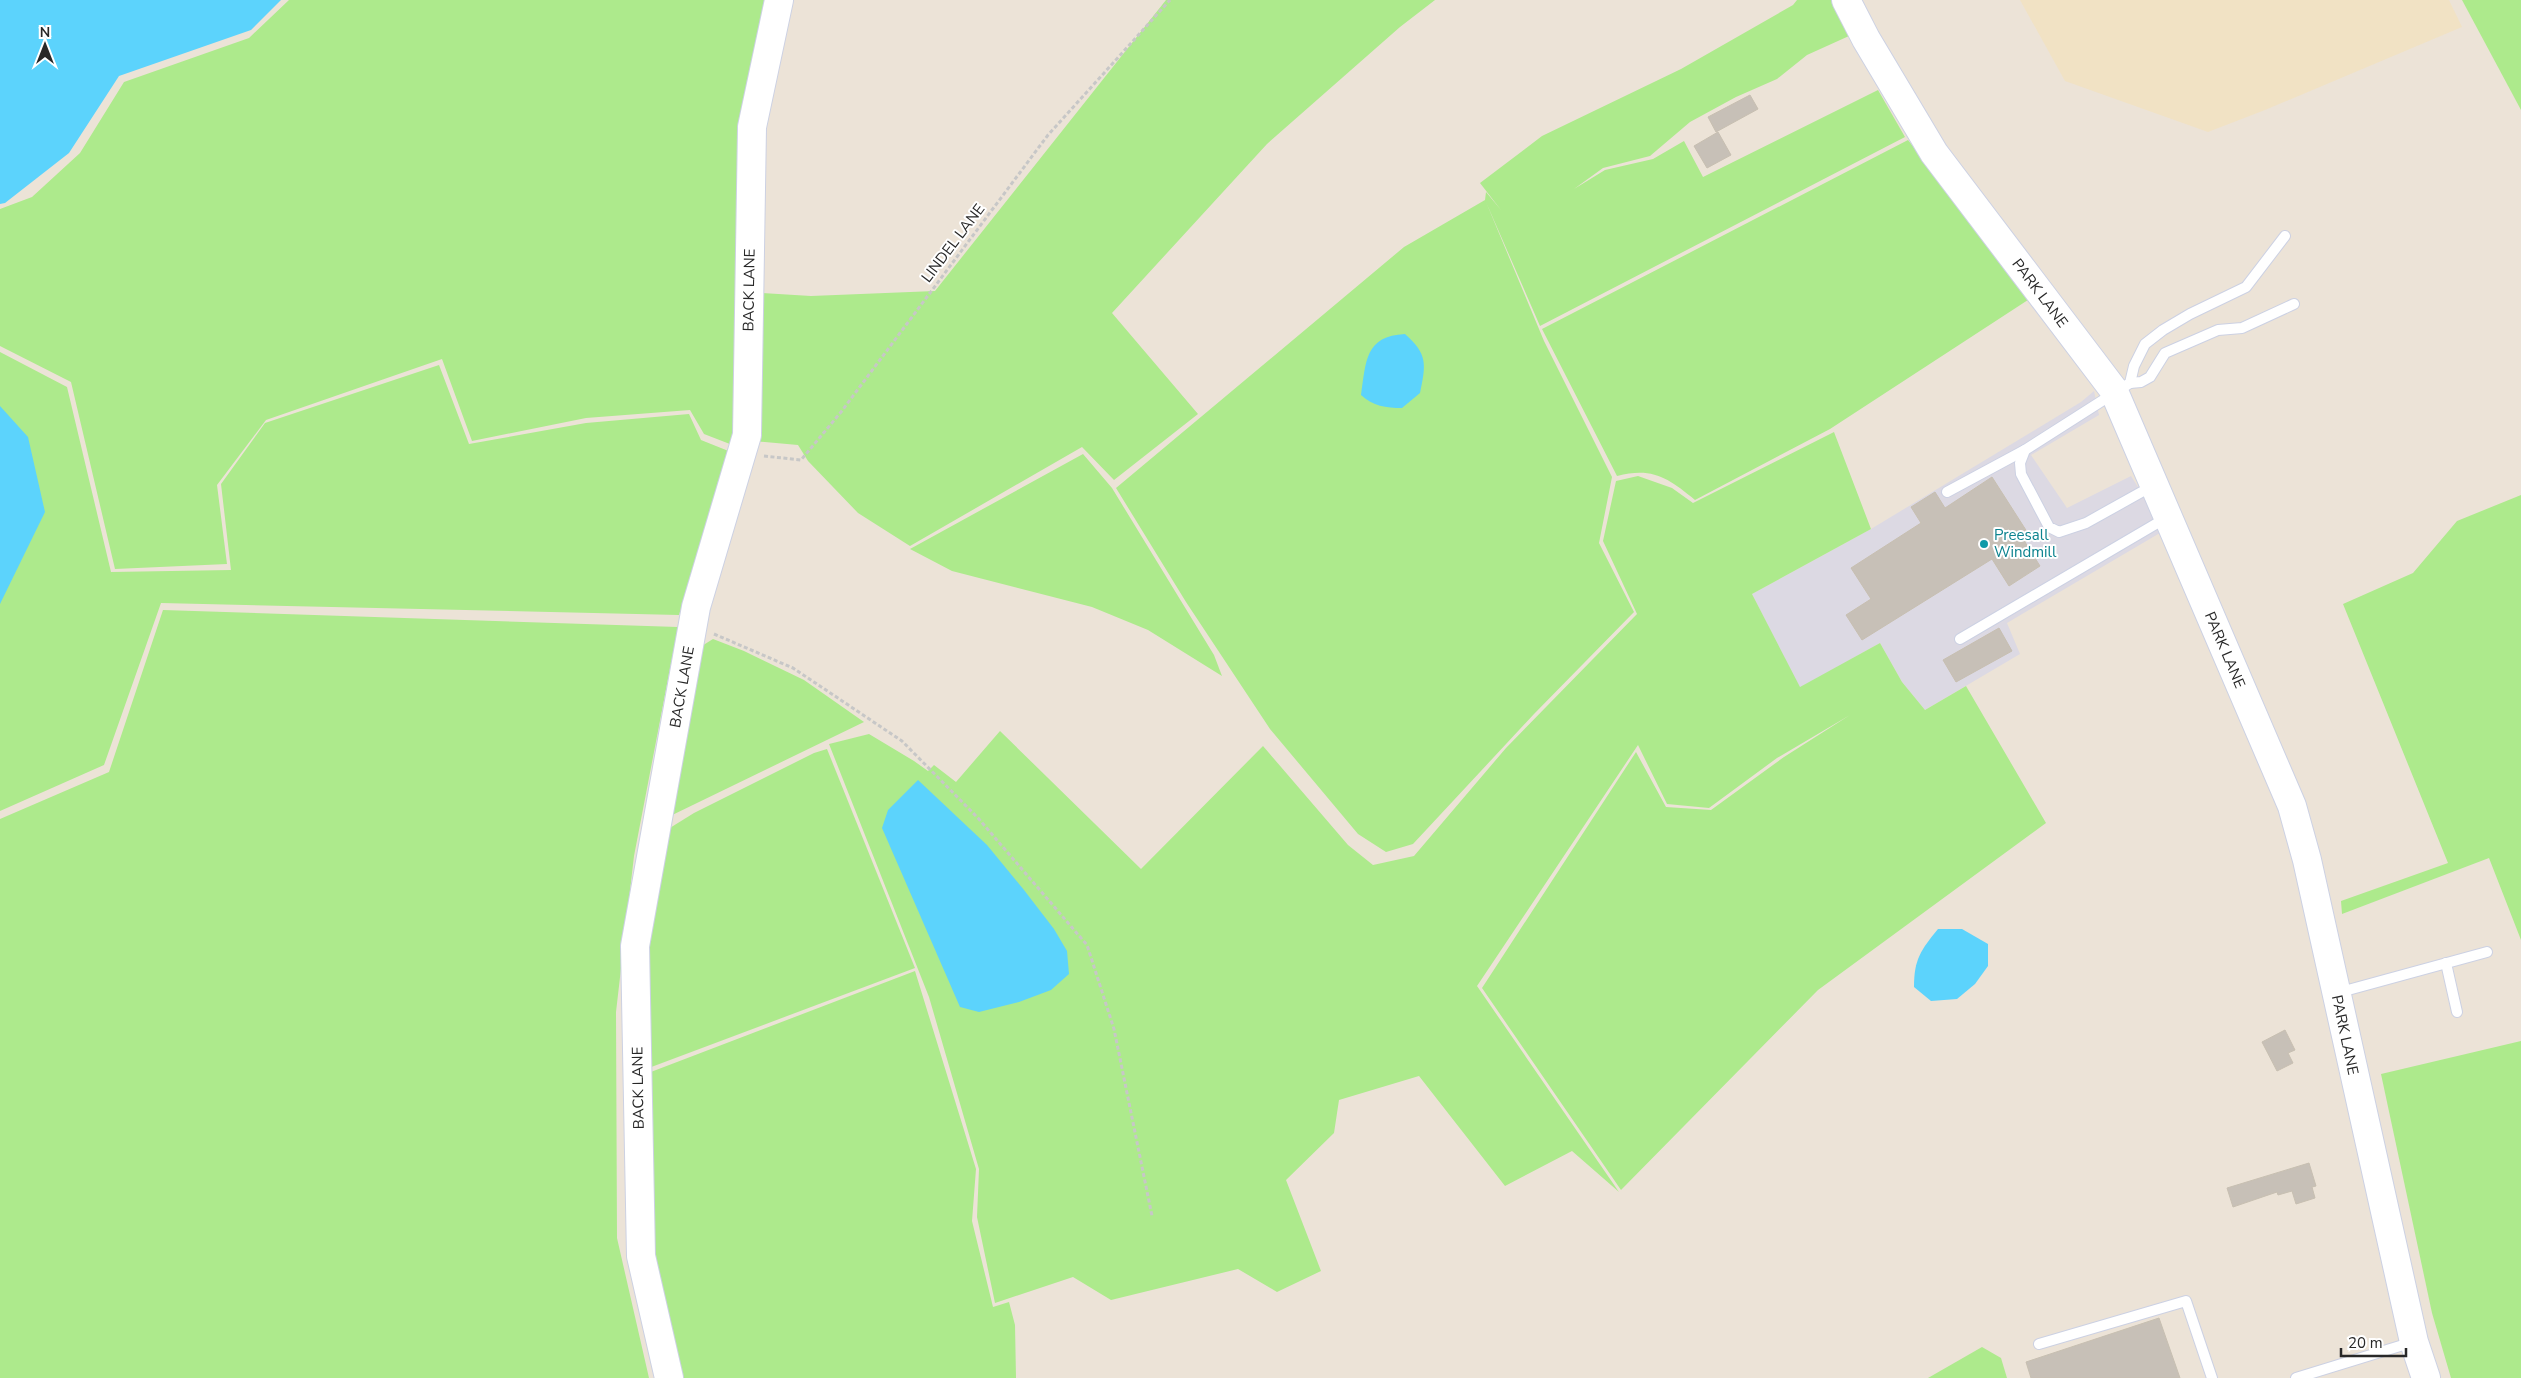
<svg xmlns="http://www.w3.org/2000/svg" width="2521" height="1378" viewBox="0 0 2521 1378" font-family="'Nunito Sans',sans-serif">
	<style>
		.industrial { fill: #dcd9e3 }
		.education { fill: #f1e2c4 }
		.green { fill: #adea8c }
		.water { fill: #5cd3fc }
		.building { fill: #c7c0b7; stroke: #c7bfb1 }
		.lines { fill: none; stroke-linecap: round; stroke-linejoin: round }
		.lane-casing { stroke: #ccd1e3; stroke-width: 12 }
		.secondary-casing { stroke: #ccd1e3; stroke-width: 30 }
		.path { stroke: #c7c7c7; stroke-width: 3; stroke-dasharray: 4 2.5; stroke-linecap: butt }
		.lane { stroke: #fff; stroke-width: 10 }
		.secondary { stroke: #fff; stroke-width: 28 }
		.culture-dot { fill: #0f9aa8; stroke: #fff; stroke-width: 2 }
		.labels { text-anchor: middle; stroke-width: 4; stroke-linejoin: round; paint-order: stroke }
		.street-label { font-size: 15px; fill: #282828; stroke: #fff }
		.culture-label { font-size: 15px; fill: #0d838f; stroke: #fff; text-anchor: start }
	</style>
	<rect width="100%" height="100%" fill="#ece3d7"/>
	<path class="industrial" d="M 2094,391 L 2099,415 L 2031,455 L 2067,508 L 2131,476 L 2165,530 L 2007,623 L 2020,654 L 1925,710 L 1902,682 L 1880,643 L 1800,688 L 1752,594 L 1871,529 L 2081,402 Z"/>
	<path class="education" d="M 2020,0 L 2449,0 L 2462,27 L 2265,110 L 2208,132 L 2065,81 Z"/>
	<g class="green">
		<path d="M 289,0 L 774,0 L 735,446 L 704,434 L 690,410 L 586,418 L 472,441 L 442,359 L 266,420 L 217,485 L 227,564 L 115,569 L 71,382 L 0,346 L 0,209 L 32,197 L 80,153 L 124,82 L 249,38 Z"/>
		<path d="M 1166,0 L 1435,0 L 1400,27 L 1267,144 L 1112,313 L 1198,414 L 1114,480 L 1082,447 L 910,546 L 858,513 L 808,461 L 798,445 L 753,441 L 760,293 L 811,296 L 935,291 Z"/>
		<path d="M 1797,0 L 1831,0 L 1849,36 L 1807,55 L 1777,79 L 1736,97 L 1690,122 L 1650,156 L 1603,168 L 1574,189 L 1605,170 L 1653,159 L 1684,141 L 1703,177 L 1878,90 L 1905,137 L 1540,326 L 1486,202 L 1544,341 L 1612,477 L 1599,543 L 1634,612 L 1534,714 L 1413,844 L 1386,852 L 1358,834 L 1270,729 L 1186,602 L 1116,488 L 1404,247 L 1485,200 L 1486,192 L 1501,210 L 1480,183 L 1542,136 L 1681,69 L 1793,5 Z"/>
		<path d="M 2462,0 L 2521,0 L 2521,110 Z"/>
		<path d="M 1908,140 L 1988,239 L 2031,298 L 1830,429 L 1695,500 C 1668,478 1653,467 1617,476 L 1542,329 Z"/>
		<path d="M 0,352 L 67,387 L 111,572 L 231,570 L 221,484 L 265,423 L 439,365 L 469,444 L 586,423 L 689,414 L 701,440 L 731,452 L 679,615 L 161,603 L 104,765 L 0,811 Z"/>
		<path d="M 1834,432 L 1871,529 L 1752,594 L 1800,687 L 1880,643 L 1902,682 L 1925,710 L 1966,686 L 2046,823 L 1818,990 L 1621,1190 L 1482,988 L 1636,752 L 1666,807 L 1711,810 L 1784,757 L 1850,715 L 1777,758 L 1709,808 L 1667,804 L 1638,745 L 1477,986 L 1619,1192 L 1572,1151 L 1505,1186 L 1419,1076 L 1339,1100 L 1334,1133 L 1286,1180 L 1321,1271 L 1277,1292 L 1238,1269 L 1111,1300 L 1073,1277 L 995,1303 L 977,1217 L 979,1169 L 929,997 L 829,744 L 869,734 L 914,761 L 928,771 L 934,765 L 956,782 L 1000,731 L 1141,869 L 1263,746 L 1348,845 L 1373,865 L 1414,856 L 1506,748 L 1637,614 L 1603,541 L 1616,481 L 1638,476 L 1672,488 L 1693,503 Z"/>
		<path d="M 1083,454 L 1112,488 L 1214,655 L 1222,676 L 1148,630 L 1092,607 L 952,571 L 910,549 Z"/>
		<path d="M 2521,495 L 2521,940 L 2489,858 L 2342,914 L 2341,901 L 2448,863 L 2343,604 L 2413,573 L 2457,521 Z"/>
		<path d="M 163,610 L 678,627 L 634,856 L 616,1012 L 617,1238 L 649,1378 L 0,1378 L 0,819 L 109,772 Z"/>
		<path d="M 713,639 L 744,651 L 804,680 L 864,722 L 664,819 L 697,649 Z"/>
		<path d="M 827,749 L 915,968 L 646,1069 L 638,962 L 665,831 L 694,813 L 814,753 Z"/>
		<path d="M 915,971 L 976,1169 L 972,1221 L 993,1307 L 1009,1302 L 1015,1325 L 1016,1378 L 677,1378 L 647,1236 L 643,1075 Z"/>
		<path d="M 2521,1041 L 2521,1378 L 2451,1378 L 2432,1313 L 2381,1074 Z"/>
		<path d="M 1982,1347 L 2001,1358 L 2007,1378 L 1928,1378 Z"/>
	</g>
	<g class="water">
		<path d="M 0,0 L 281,0 L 251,30 L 119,76 L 69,153 L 5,203 L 0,204 Z"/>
		<path d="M 1405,334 C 1428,354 1426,365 1420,393 L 1402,408 C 1386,408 1373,406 1361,395 C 1366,361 1365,336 1405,334 Z"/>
		<path d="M 0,406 L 28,437 L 45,512 L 0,604 Z"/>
		<path d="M 918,780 L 987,845 L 1024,890 L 1054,929 L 1067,951 L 1069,974 L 1051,990 L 1019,1002 L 979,1012 L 960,1007 L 882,828 L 888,810 Z"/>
		<path d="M 1938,929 L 1962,929 L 1988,944 L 1988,966 L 1975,984 L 1957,999 L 1931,1001 L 1914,987 C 1914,959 1921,950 1938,929 Z"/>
	</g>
	<g class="building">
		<path d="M 1750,95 L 1758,109 L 1716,132 L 1708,117 Z"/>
		<path d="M 1718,132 L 1731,155 L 1707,168 L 1694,146 Z"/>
		<path d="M 1992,477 L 2031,538 L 2025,542 L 2040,566 L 2009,586 L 1992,559 L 1862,640 L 1846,615 L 1871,599 L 1851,568 L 1921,523 L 1911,507 L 1935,492 L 1945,508 Z"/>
		<path d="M 1999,628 L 2012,651 L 1956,682 L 1943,660 Z"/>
		<path d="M 2285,1030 L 2295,1050 L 2288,1053 L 2293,1063 L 2277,1071 L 2262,1042 Z"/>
		<path d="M 2309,1163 L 2316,1186 L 2312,1187 L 2315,1198 L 2296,1204 L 2292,1191 L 2278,1195 L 2277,1192 L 2233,1207 L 2227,1188 Z"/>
		<path d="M 2159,1318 L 2180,1378 L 2031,1378 L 2026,1362 Z"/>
	</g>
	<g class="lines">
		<defs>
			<g id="lane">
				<path d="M 2130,383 L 2141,382 L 2150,377 L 2165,353 L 2218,330 L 2242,328 L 2294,304"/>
				<path d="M 2154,485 L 2086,523 L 2059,532 L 2049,527 L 2021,474 L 2020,463 L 2025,450 L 2130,383 L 2134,366 L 2145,344 L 2163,330 L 2190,314 L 2246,287 L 2285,236"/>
				<path d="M 1947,492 L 2025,450"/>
				<path d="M 1960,639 L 2166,518"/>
				<path d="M 2446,963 L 2457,1012"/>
				<path d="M 2337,993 L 2487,952"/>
				<path d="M 2039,1344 L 2186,1301 L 2212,1378"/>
				<path d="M 2296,1378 L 2413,1342"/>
			</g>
			<g id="secondary">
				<path d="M 1846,0 L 1866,39 L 1934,153 L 2113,389 L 2292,806 L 2307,860 L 2414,1342 L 2426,1378"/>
				<path d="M 669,1378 L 641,1256 L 635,946 L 696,607 L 747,435 L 752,127 L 779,0"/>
			</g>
		</defs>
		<use href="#lane" class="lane-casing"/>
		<use href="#secondary" class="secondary-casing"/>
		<g class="path">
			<path d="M 764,456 L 801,460 L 841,412 L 1048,135 L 1170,0"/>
			<path d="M 714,634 L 793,668 L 902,741 L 978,818 L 1087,945 L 1114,1029 L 1152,1216"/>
		</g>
		<use href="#lane" class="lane"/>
		<use href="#secondary" class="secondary"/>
	</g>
	<circle class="culture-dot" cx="1984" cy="544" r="5"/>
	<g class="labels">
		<g class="street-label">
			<text transform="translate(953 243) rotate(-53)" y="5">LINDEL LANE</text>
			<text transform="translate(749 290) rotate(-89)" y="5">BACK LANE</text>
			<text transform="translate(2040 293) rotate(53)" y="5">PARK LANE</text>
			<text transform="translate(2225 650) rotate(67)" y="5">PARK LANE</text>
			<text transform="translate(682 687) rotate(-80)" y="5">BACK LANE</text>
			<text transform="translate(2345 1035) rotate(78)" y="5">PARK LANE</text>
			<text transform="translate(638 1088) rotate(-91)" y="5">BACK LANE</text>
		</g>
		<g class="culture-label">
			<text x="1994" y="540">Preesall<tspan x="1994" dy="17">Windmill</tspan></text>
		</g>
	</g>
	<g transform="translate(45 45)" stroke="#ffffff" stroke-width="4" paint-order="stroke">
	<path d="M0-4L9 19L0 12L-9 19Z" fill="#282828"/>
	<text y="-8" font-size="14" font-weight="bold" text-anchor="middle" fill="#282828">N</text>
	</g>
	<path d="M2341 1348v8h65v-8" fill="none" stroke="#282828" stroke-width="2.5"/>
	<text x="2348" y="1348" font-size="15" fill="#282828" stroke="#ffffff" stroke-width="4" paint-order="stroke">20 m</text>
</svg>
